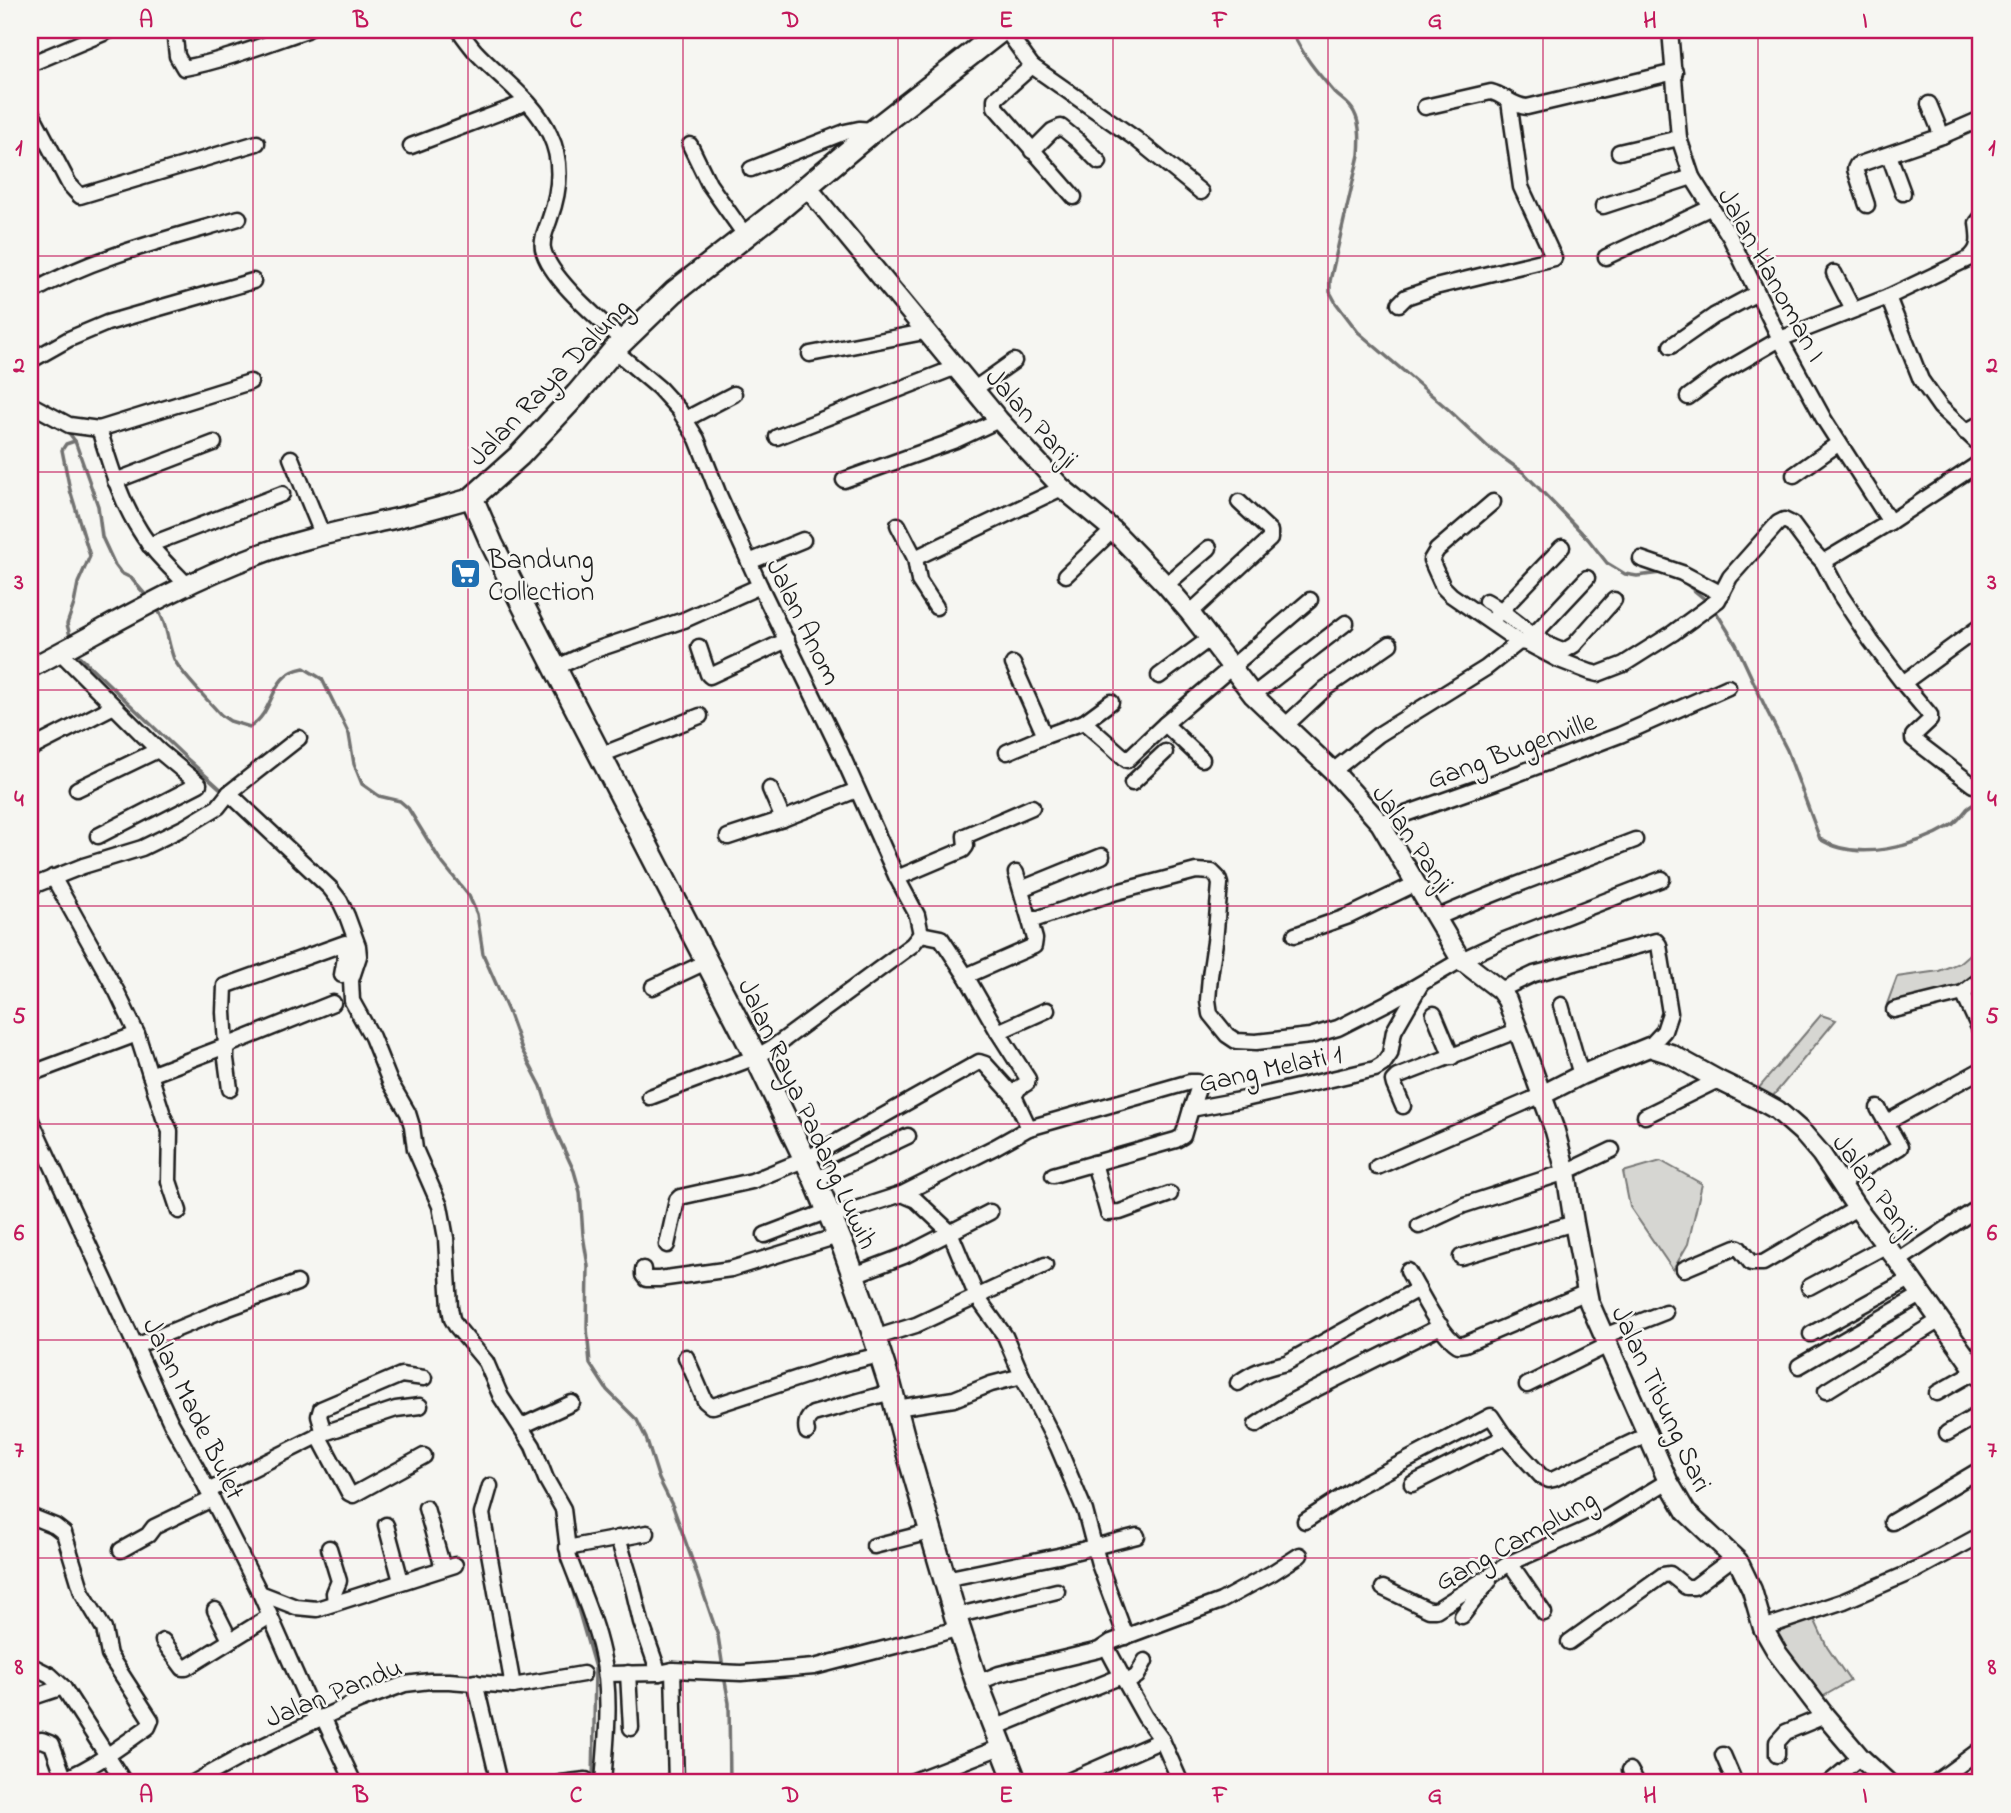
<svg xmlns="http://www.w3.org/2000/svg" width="2011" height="1813" viewBox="0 0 2011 1813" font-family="'Indie Flower',sans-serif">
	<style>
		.green { fill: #d6d6d2; stroke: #797977; stroke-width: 2 }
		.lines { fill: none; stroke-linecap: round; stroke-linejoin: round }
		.stream { stroke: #727271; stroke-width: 3.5 }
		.minor-casing { stroke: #1c1c1c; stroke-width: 19 }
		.tertiary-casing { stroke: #1c1c1c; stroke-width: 23 }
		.primary-casing { stroke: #1c1c1c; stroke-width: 26 }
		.minor { stroke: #f6f6f2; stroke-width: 14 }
		.tertiary { stroke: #f6f6f2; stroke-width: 18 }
		.primary { stroke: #f6f6f2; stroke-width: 21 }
		.grid { fill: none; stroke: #c2185b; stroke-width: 2; stroke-opacity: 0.55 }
		.labels { text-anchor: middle; stroke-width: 5; stroke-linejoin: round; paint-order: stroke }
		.street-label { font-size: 28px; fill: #1c1c1c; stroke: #f6f6f2 }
		.poi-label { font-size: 28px; fill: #1c1c1c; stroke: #f6f6f2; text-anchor: start }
		.neatline { fill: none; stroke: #c2185b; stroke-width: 2.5 }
		.grid-label { font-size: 23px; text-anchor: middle; font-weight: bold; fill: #c2185b }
	</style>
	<rect width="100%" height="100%" fill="#f6f6f2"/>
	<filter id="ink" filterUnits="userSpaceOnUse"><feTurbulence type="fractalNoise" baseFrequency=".0143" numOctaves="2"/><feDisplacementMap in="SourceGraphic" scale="14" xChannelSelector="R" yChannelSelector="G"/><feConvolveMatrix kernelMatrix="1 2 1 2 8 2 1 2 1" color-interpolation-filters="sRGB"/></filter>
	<g filter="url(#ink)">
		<g class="green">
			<path d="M 1981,944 L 1981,984 L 1967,994 L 1890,1018 L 1887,1004 L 1897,977 L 1939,971 L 1959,963 Z"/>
			<path d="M 1821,1015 L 1836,1020 L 1768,1102 L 1752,1096 Z"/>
			<path d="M 1661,1161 L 1702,1184 L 1688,1244 L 1673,1270 L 1630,1207 L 1623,1172 Z"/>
			<path d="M 1810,1610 L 1827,1647 L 1850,1681 L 1815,1701 L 1766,1628 Z"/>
		</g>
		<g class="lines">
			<g class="stream">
				<path d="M 1291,30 C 1304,57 1315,70 1335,93 C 1341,99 1350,104 1354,112 C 1361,125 1360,142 1359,155 L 1330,281 L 1330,292 L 1336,303 L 1358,332 L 1449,410 L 1488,447 L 1524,473 L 1588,539 L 1607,563 L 1625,574 L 1637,576 L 1661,573"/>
				<path d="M 30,413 L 69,433 L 75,441 L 98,506 L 102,537 L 115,565 L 121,573 L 131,578 L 148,598"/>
				<path d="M 1684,582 L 1708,602"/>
				<path d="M 155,606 C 167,620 167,642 174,659 C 181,674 209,701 221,715 L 230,721 L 250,727 C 277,710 268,674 304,668 L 322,679 L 349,734 L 354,764 L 362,784 L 379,796 L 400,801 L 408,808 L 440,860 L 469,896 L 477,914 L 483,954 L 508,1011 L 522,1050 L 541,1086 L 556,1132 L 574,1171 L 580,1192 L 583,1235 L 588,1266 L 587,1328 L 590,1364 L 607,1390 L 637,1420 L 646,1438 L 659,1479 L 673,1507 L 690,1554 L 718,1636 L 723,1668"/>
				<path d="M 1713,607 L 1736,644 L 1768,713 L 1787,750 L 1820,839 C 1857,863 1917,846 1952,825 C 1959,820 1962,815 1967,809 C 1971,805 1977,803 1981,800"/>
				<path d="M 71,640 L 67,624 L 74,604 L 78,583 L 90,556 L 70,490 L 62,450 L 66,444 L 75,441"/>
				<path d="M 74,651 L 184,756 L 224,792"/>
				<path d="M 520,1437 L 537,1475"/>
				<path d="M 561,1548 L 563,1564 L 568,1574 L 595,1668 L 593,1783"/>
				<path d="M 724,1676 L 729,1703 L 730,1783"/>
			</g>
			<defs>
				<g id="minor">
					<path d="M 174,30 L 177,56 L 184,68 C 226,60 266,44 307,30"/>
					<path d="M 459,30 C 464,37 469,44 475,51 C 500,78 535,101 550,135 C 563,162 560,190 550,218 C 547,228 541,238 543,249 C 549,278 600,320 623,341"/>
					<path d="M 1006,30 L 1032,66 L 995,99 L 995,107 L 1074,197"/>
					<path d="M 1670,30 L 1679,138 L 1692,177 L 1730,237 L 1780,339 L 1825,421 L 1890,522"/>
					<path d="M 30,64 L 111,30"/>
					<path d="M 1032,66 L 1136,139 L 1201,192"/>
					<path d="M 1929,104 L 1942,136"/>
					<path d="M 1425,107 L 1491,92 C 1504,95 1512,106 1527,107 L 1675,72"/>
					<path d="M 30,110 L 69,184 L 80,196 L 257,143"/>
					<path d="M 690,145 L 709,184 L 745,235"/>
					<path d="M 411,146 L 527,102"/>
					<path d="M 1032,151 L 1052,131 L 1061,127 L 1077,140 L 1099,162"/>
					<path d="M 1619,152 L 1679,138"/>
					<path d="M 1889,155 L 1903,193"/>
					<path d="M 751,169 L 845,132 L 859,129 L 874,130"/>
					<path d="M 1867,205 L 1855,169 L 1857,165 L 1942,136 L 1981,119"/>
					<path d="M 1603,206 L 1692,177"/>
					<path d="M 1606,257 L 1712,207"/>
					<path d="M 1834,273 L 1853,310"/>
					<path d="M 30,293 C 95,256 168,239 239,218"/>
					<path d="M 1888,297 L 1921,380 L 1940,407 L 1981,446"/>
					<path d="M 1399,304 L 1406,297 L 1435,287 L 1554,258 L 1521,187 L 1509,101"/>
					<path d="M 1671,346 L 1714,316 L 1757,293"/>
					<path d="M 614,350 L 659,388 L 679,410 L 697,439 L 719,495 L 760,586 L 841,753 L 897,878 L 917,915 L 921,934"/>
					<path d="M 810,354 L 924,332"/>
					<path d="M 30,361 L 69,339 L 107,323 L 253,281"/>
					<path d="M 973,390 L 1014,361"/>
					<path d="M 1688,397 L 1718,375 L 1780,339 L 1888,297 L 1968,259 C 1981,250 1979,238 1977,223 L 1981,218"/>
					<path d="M 30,404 L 69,425 L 99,429 L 250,382"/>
					<path d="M 686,419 L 734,394"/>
					<path d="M 99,429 C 110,464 120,500 140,531 C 152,551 171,568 187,585"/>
					<path d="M 1965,432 L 1981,423"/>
					<path d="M 777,437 L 954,368"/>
					<path d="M 291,458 L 323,536"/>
					<path d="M 1794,475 L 1839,443"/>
					<path d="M 844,480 L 956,440 L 999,420"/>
					<path d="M 115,481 L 214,443"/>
					<path d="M 1493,502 L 1437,550 L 1431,560 L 1443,587 L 1451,595 L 1519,642"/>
					<path d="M 898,525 L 915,558 L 919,581 L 936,607"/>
					<path d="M 149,545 L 282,494"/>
					<path d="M 915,558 L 1062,488"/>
					<path d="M 1641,559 L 1682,573 L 1722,594"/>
					<path d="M 749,562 L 803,540"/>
					<path d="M 1823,562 L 1890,522 L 1981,462"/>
					<path d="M 1066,575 L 1113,530"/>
					<path d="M 1166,585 L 1209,548"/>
					<path d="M 1486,601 C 1510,614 1540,646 1564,651 L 1574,645 L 1614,600"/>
					<path d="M 1190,613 L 1270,539 L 1270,531 L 1239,502"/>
					<path d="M 1496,616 L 1562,547"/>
					<path d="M 1528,641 L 1587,578"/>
					<path d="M 1527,643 L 1559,660 L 1590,672 L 1598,674 L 1624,664 L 1673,633 L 1718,600 L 1730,577 L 1778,523 L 1784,520 L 1792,524 L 1809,547 L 1823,562 L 1841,596 L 1871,641 L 1903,683"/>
					<path d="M 699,647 L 708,674 L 710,676 L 787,640"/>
					<path d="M 60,652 L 158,750 L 199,784 L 98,836"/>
					<path d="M 1013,664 L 1045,736"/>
					<path d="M 555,668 L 592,651 L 684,620 L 760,586"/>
					<path d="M 1159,676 L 1209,639"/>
					<path d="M 1253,695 L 1346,623"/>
					<path d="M 1084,722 L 1111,702"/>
					<path d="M 1165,724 L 1202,759"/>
					<path d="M 1286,725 L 1326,688 L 1390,644"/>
					<path d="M 30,749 L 114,706"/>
					<path d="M 1007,752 L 1045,736 L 1084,722 L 1127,760 L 1165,724 L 1310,600"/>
					<path d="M 601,755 L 700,716"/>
					<path d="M 1333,771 L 1378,735 L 1486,668 L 1519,642 L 1527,643"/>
					<path d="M 1132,783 L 1165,752"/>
					<path d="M 1973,785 L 1913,739 L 1913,736 L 1930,720 L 1930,715 L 1903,683 L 1981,626"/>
					<path d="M 77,789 L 158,750"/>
					<path d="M 770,789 L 783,819"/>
					<path d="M 229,793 L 330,888 L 340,901 L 347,916 L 358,946 L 359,956 L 351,980 L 352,1001 L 372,1037 L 390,1082 L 408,1113 L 412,1126 L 415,1149 L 440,1206 L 446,1238 L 450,1308 L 452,1319 L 456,1326 L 486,1362 L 501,1397 L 533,1446 L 546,1479 L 563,1509 L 569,1558 C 581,1590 595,1621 602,1654 C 612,1696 606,1741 603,1783"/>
					<path d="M 1380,823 L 1493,783 L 1620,735 L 1728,687"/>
					<path d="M 728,837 L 783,819 L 857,790"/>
					<path d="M 1016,873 L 1030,921 L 1113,893 L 1196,871 L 1212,872 L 1218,878 L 1220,884 L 1215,942 L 1210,976 L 1208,1000 L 1210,1014 L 1227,1035 L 1236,1041 L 1256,1042 L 1310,1036 L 1338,1028 L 1391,1001 L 1461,960 L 1502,941 L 1662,879"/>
					<path d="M 53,877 L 117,992 L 137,1034 L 164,1118 L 170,1131 L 169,1181 L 179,1211"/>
					<path d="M 897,878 L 963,850 L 966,846 L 965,836 L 1032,807"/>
					<path d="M 30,887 L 83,866 L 142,848 L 185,827 L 218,807 L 229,793 L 299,738"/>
					<path d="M 1021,889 L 1102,856"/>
					<path d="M 1436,918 C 1501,889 1568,866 1635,840"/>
					<path d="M 921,934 L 941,938 L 966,976 L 1034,946 L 1035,939 L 1030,921"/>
					<path d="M 1295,935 L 1349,916 L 1415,884"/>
					<path d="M 966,976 L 998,1032"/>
					<path d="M 653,987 L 706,962"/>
					<path d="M 1500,990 L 1534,974 L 1656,941 L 1659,945 L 1670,1013 L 1664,1031 L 1649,1047"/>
					<path d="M 1963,993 L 1981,1032"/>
					<path d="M 1561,1005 L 1581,1075"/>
					<path d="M 1894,1010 L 1963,993 L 1981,979"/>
					<path d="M 1434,1014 L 1452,1057"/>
					<path d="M 30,1074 L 137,1034"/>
					<path d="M 150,1075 L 226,1046 L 224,1012 L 225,986 L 345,943 L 345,958 L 342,975"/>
					<path d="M 230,1089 L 226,1059 L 226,1046 L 333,1003"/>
					<path d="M 1014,1096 L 1019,1088 L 1027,1083 L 1028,1079 L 998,1032 L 1047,1010"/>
					<path d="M 650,1097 L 756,1057 L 775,1046 L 912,945 L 921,934"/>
					<path d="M 1403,1106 L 1394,1085 L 1393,1081 L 1397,1077 L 1519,1030"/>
					<path d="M 1645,1116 L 1718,1080"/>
					<path d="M 30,1118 L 171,1423 L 197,1469 L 260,1593 L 316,1720"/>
					<path d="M 1887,1122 L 1981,1070"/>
					<path d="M 1094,1163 L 1108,1213 L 1120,1212 L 1170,1194"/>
					<path d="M 1377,1167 L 1542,1095"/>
					<path d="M 1053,1175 L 1176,1140 L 1183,1136 L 1191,1109"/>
					<path d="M 815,1180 L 908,1136"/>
					<path d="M 1840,1183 L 1900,1147 L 1878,1108"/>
					<path d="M 831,1217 L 902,1194 L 995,1147 L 1029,1128 L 1190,1082 L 1197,1082 L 1199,1086 L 1191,1109 L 1245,1099 L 1375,1069 L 1383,1064 L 1390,1054 L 1394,1031 L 1421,984"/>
					<path d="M 1419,1226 L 1464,1205 L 1566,1172 L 1612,1150"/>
					<path d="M 765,1235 L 828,1211"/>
					<path d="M 667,1245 L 677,1200 L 680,1197 L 752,1181 L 806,1159 L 979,1062 L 985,1064 L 1014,1096 L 1029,1128"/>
					<path d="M 1461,1257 L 1574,1223"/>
					<path d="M 1898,1261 L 1981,1206"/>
					<path d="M 643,1269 L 643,1275 L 646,1279 L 659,1279 L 731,1269 L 838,1236"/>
					<path d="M 1684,1269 L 1736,1247 L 1739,1248 L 1751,1263 L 1763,1263 L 1857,1208"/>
					<path d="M 1408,1271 C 1419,1290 1440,1334 1458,1345 L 1465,1344 L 1587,1292"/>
					<path d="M 854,1275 L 904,1256 L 990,1212"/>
					<path d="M 1809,1287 L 1887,1245"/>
					<path d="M 1811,1334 L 1910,1279"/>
					<path d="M 1604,1336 L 1665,1312"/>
					<path d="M 874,1338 L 916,1325 L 1045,1265"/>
					<path d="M 136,1346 L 223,1310 L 297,1283"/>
					<path d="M 686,1357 L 705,1401 L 711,1406 L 713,1406 L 838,1365 L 880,1355"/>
					<path d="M 1799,1366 L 1921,1295"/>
					<path d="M 1022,1376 L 1058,1447 L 1085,1511 L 1099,1564 L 1126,1637"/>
					<path d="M 1238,1383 C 1256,1370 1266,1368 1286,1363 L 1418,1289"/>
					<path d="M 1527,1385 L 1608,1345"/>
					<path d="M 1826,1391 L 1940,1320"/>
					<path d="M 1937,1393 L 1976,1371"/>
					<path d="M 896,1408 L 954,1399 L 991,1384 L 1022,1376 L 1005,1336 L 977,1297 L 950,1232 L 916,1200 L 902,1194"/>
					<path d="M 1256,1425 L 1292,1401 L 1441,1326"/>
					<path d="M 522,1426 L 572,1403"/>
					<path d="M 807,1432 C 805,1424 806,1419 813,1414 L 891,1392"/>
					<path d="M 324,1433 L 319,1416 L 321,1409 L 401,1375 L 424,1378"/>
					<path d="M 1947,1433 L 1981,1413"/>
					<path d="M 318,1435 L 349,1493 L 353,1495 L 424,1456"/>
					<path d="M 1412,1484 L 1505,1437 L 1541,1476 L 1549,1480 L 1554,1479 L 1649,1434"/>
					<path d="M 490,1486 L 482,1514 L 513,1686"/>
					<path d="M 208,1491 L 324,1433 L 396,1409 L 420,1406"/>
					<path d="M 426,1508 L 443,1568"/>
					<path d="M 30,1516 L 55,1526 L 64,1533 L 82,1592 L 104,1629 L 109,1655 L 151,1720 L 148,1727 C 119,1747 85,1774 52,1783"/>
					<path d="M 1305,1521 L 1360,1485 L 1491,1416 L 1505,1437"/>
					<path d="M 1892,1522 L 1981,1469"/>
					<path d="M 386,1525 L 401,1581"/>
					<path d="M 618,1538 L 632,1584 L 641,1622 L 659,1673"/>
					<path d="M 874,1546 L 930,1532"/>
					<path d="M 329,1548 L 339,1581 L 334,1593 L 335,1603"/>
					<path d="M 567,1548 L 647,1533"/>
					<path d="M 121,1550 L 148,1535 L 154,1527 L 212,1499"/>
					<path d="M 1510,1563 L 1544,1613"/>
					<path d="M 945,1579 L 1058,1556 L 1137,1536"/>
					<path d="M 1383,1588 L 1429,1610 L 1436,1610 L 1510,1563 L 1590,1528 L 1668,1481"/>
					<path d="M 260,1593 L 296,1607 L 317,1609 L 455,1565"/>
					<path d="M 215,1610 L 230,1640"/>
					<path d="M 955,1616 L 1057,1591"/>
					<path d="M 1462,1616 L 1489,1581"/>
					<path d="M 1763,1628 L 1844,1601 L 1916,1570 L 1979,1536"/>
					<path d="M 163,1641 L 183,1668 L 186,1668 L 270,1616"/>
					<path d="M 1569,1642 L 1663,1575 L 1670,1574 L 1686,1587 L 1694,1587 L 1734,1557"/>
					<path d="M 30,1665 L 50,1675 L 63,1687 L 124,1782"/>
					<path d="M 673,1670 L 676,1783"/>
					<path d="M 628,1673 L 631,1728"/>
					<path d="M 606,1674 L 659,1673 L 673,1670 L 741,1673 L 814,1667 L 922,1639 L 959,1628"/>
					<path d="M 1122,1676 L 1145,1717 L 1162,1740 L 1181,1783"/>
					<path d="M 475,1682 L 499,1783"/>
					<path d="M 977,1683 L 999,1674 L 1099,1650 L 1111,1642 L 1221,1601 L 1272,1573 L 1300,1555"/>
					<path d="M 1126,1683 L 1137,1676 L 1145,1661"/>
					<path d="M 30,1698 L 63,1687"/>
					<path d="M 323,1717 L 354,1783"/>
					<path d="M 994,1728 L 1122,1676 L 1106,1646"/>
					<path d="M 30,1741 L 42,1740 L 52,1744 L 66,1783"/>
					<path d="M 1723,1755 L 1735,1783"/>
					<path d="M 1777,1755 L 1777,1742 L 1786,1732 L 1825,1716"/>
					<path d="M 1630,1770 L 1637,1783"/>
					<path d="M 193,1783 L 244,1755 L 323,1717 L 359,1701 L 405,1684 L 430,1681 L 449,1681 L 513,1686 L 583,1674"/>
					<path d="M 458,1783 L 469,1780"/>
					<path d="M 561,1783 L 586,1780"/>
					<path d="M 908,1783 L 1001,1747"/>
					<path d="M 1064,1783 L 1162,1740"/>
					<path d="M 1829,1783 L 1860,1757"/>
					<path d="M 1935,1783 L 1981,1749"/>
				</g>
				<g id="tertiary">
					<path d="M 807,187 L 999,420 L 1062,488 L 1113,530 L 1166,585 L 1190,613 L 1253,695 L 1333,771 L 1380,823 L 1461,960 L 1500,990 L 1507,1000 L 1555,1131 L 1566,1172 L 1574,1223 L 1589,1302 L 1668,1481 L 1686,1512 L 1738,1561 L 1752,1590 L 1763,1628 L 1778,1654 L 1825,1716 L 1860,1757 L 1888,1783"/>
					<path d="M 30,668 C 104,630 176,585 255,556 C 296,540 341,531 384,521 C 413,515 442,506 472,498"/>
					<path d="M 1542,1095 L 1581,1075 L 1649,1047 L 1671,1054 L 1718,1080 L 1759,1100 L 1777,1110 L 1802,1132 L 1821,1154 L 1857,1208 L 1898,1261 L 1981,1378"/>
				</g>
				<path id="primary" d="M 1002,30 L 874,130 L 780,209 L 674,292 L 614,350 L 577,394 L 519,456 L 472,498 L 492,544 L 533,625 L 756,1057 L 815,1180 L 844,1249 L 865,1308 L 890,1385 L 907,1450 L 959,1628 L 977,1683 L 1016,1783"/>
			</defs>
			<use href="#minor" class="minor-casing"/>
			<use href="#tertiary" class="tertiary-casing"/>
			<use href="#primary" class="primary-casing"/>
			<use href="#minor" class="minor"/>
			<use href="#tertiary" class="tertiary"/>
			<use href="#primary" class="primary"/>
		</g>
	</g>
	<path class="grid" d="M 253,30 L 253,1783M 468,30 L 468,1783M 683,30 L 683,1783M 898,30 L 898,1783M 1113,30 L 1113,1783M 1328,30 L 1328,1783M 1543,30 L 1543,1783M 1758,30 L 1758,1783M 30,256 L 1981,256M 30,472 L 1981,472M 30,690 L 1981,690M 30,906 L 1981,906M 30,1124 L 1981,1124M 30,1340 L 1981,1340M 30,1558 L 1981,1558"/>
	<defs>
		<symbol id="supermarket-square" viewBox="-11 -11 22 22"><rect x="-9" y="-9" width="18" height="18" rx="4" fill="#1f6fb2" stroke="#f6f6f2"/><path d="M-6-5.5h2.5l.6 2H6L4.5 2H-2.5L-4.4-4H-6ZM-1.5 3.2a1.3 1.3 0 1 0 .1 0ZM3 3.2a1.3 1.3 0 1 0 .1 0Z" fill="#fff"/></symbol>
	</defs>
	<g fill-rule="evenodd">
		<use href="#supermarket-square" x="448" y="556" width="35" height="35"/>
	</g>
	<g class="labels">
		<g class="street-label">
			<text transform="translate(1773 274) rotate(61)" y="10">Jalan Hanoman I</text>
			<text transform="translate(548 381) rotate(-46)" y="10">Jalan Raya Dalung</text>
			<text transform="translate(1033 417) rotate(48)" y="10">Jalan Panji</text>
			<text transform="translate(805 621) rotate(64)" y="10">Jalan Anom</text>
			<text transform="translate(1511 749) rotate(-20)" y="10">Gang Bugenville</text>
			<text transform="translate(1414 838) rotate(56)" y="10">Jalan Panji</text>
			<text transform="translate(1270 1067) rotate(-12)" y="10">Gang Melati 1</text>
			<text transform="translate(809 1113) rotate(65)" y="10">Jalan Raya Padang Luwih</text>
			<text transform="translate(1876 1186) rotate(54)" y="10">Jalan Panji</text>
			<text transform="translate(1663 1398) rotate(65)" y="10">Jalan Tibung Sari</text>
			<text transform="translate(195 1408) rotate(64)" y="10">Jalan Made Bulet</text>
			<text transform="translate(1515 1539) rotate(-29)" y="10">Gang Camplung</text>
			<text transform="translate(333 1691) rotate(-22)" y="10">Jalan Pandu</text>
		</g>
		<g class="poi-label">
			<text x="488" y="568">Bandung<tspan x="488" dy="32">Collection</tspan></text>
		</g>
	</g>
	<rect width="2011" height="1813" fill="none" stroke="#f6f6f2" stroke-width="77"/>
	<rect x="38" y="38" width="1934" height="1736" class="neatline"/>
	<g class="grid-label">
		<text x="146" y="27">A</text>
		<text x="361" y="27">B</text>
		<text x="576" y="27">C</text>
		<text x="791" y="27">D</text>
		<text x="1006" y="27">E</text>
		<text x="1220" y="27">F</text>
		<text x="1435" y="27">G</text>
		<text x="1650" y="27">H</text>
		<text x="1865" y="27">I</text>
		<text x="19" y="155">1</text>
		<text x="1992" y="155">1</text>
		<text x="19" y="372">2</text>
		<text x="1992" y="372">2</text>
		<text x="19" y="589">3</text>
		<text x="1992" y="589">3</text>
		<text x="19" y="806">4</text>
		<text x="1992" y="806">4</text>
		<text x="19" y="1023">5</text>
		<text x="1992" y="1023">5</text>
		<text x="19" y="1240">6</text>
		<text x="1992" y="1240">6</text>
		<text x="19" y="1457">7</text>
		<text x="1992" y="1457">7</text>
		<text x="19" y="1674">8</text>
		<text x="1992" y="1674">8</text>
		<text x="146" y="1802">A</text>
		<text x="361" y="1802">B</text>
		<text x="576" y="1802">C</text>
		<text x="791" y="1802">D</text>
		<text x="1006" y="1802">E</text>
		<text x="1220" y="1802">F</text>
		<text x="1435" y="1802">G</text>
		<text x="1650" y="1802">H</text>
		<text x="1865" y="1802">I</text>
	</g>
</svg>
